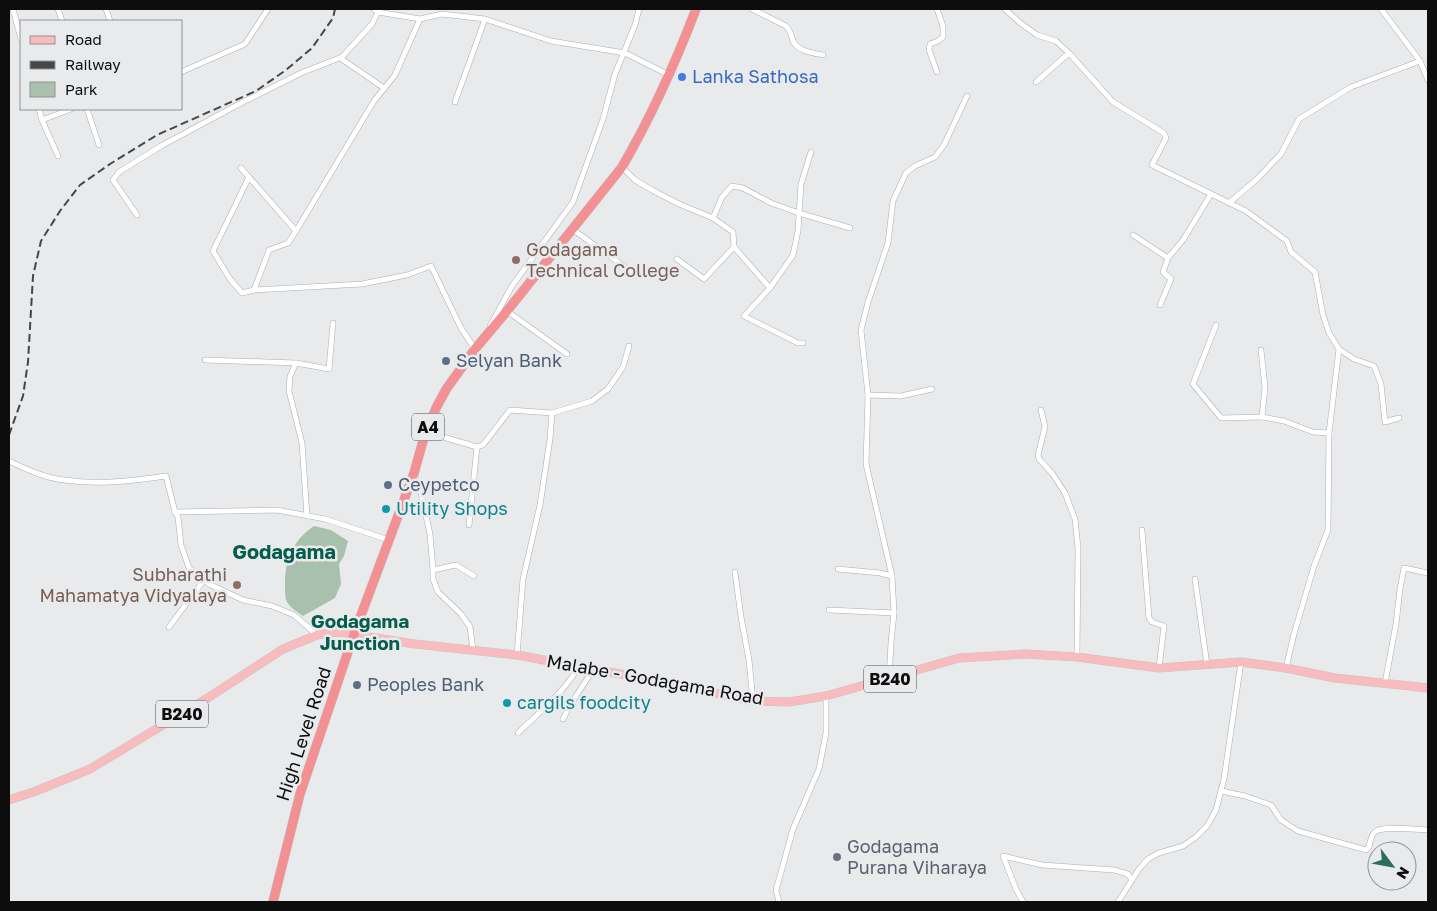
<svg xmlns="http://www.w3.org/2000/svg" width="1437" height="911" viewBox="0 0 1437 911" font-family="'Golos Text',sans-serif">
	<style>
		.green { fill: #aac0ae }
		.lines { fill: none; stroke-linecap: round; stroke-linejoin: round }
		.street-casing { stroke: #acadaf; stroke-width: 6 }
		.primary-casing { stroke: #c5c5c5; stroke-width: 9 }
		.highway-casing { stroke: #c5c5c5; stroke-width: 10 }
		.street { stroke: #fff; stroke-width: 5 }
		.primary { stroke: #f8bcbe; stroke-width: 8 }
		.highway { stroke: #f39093; stroke-width: 9 }
		.rail { stroke: #464647; stroke-width: 2; stroke-dasharray: 8 4; stroke-linecap: butt }
		.shop-dot { fill: #3f7fe0; stroke: #e8eaec; stroke-width: 2 }
		.education-dot { fill: #8d6e63; stroke: #e8eaec; stroke-width: 2 }
		.service-dot { fill: #5c6f8a; stroke: #e8eaec; stroke-width: 2 }
		.culture-dot { fill: #0f9aa8; stroke: #e8eaec; stroke-width: 2 }
		.worship-dot { fill: #6b7280; stroke: #e8eaec; stroke-width: 2 }
		.labels { text-anchor: middle; stroke-width: 5; stroke-linejoin: round; paint-order: stroke }
		.shield { fill: #e8eaec; stroke: #4f4f51; stroke-width: 1 }
		.shield-label { font-size: 16px; font-weight: bold; fill: #0d0d0e }
		.shop-label { font-size: 18px; fill: #366cbe; stroke: #e8eaec; text-anchor: start }
		.education-label { font-size: 18px; fill: #785e54; stroke: #e8eaec; text-anchor: start }
		.service-label { font-size: 18px; fill: #4e5e75; stroke: #e8eaec; text-anchor: start }
		.culture-label { font-size: 18px; fill: #0d838f; stroke: #e8eaec; text-anchor: start }
		.street-label { font-size: 18px; fill: #0d0d0e; stroke: #e8eaec }
		.worship-label { font-size: 18px; fill: #5b616d; stroke: #e8eaec; text-anchor: start }
		.neighbourhood-label { font-size: 19px; font-weight: bold; fill: #055d4b; stroke: #e8eaec }
		.quarter-label { font-size: 20px; font-weight: bold; fill: #055d4b; stroke: #e8eaec }
	</style>
	<rect width="100%" height="100%" fill="#e8eaec"/>
	<path class="green" d="M 314,526 L 331,530 L 348,541 L 344,556 L 339,564 L 341,584 L 335,598 L 303,616 C 297,612 289,607 286,600 C 285,596 285,588 285,584 C 285,560 293,540 314,526 Z"/>
	<g class="lines">
		<defs>
			<g id="street">
				<path d="M 13,9 L 21,39"/>
				<path d="M 58,9 L 62,21"/>
				<path d="M 106,9 L 110,21"/>
				<path d="M 374,9 L 378,12 L 420,19 L 442,14 L 485,19 L 551,41 L 625,53 L 669,75"/>
				<path d="M 752,9 L 786,26 C 791,31 791,35 793,41 C 797,51 813,53 823,55"/>
				<path d="M 1005,9 L 1019,22 L 1037,35 L 1056,41 L 1069,53 L 1113,102 L 1164,133 L 1166,138 L 1152,165 L 1246,211 L 1287,241 L 1291,252 L 1315,272 L 1323,315 L 1329,333 L 1339,349"/>
				<path d="M 1381,9 L 1420,61 L 1428,80"/>
				<path d="M 378,12 L 372,24 L 342,57 L 343,60 L 384,88"/>
				<path d="M 420,19 L 395,75 L 374,101 L 296,231 L 288,243 L 269,250 L 254,290 L 362,284 L 407,275 L 431,266 L 461,328 L 475,349"/>
				<path d="M 181,72 L 245,44 L 268,9"/>
				<path d="M 937,72 L 929,50 L 930,44 L 938,41 L 943,37 L 943,26 L 937,9"/>
				<path d="M 1036,82 L 1069,53"/>
				<path d="M 455,102 L 485,19"/>
				<path d="M 39,109 L 42,120 L 58,156"/>
				<path d="M 87,109 L 99,145"/>
				<path d="M 42,120 L 71,109"/>
				<path d="M 622,167 L 635,180 L 652,190 L 679,204 L 713,218 L 733,232 L 734,247 L 704,279 L 677,259"/>
				<path d="M 241,168 L 296,231"/>
				<path d="M 249,177 L 213,251 L 230,279 L 242,293 L 254,290"/>
				<path d="M 1229,203 L 1256,180 L 1281,154 L 1299,119 L 1351,87 L 1420,61"/>
				<path d="M 137,215 L 113,180 L 119,172 L 161,146 L 241,103 L 301,73 L 342,57"/>
				<path d="M 713,218 L 722,197 L 732,186 L 743,188 L 771,203 L 799,213 L 850,228"/>
				<path d="M 572,229 L 636,275"/>
				<path d="M 1133,235 L 1168,258"/>
				<path d="M 734,247 L 770,288 L 744,316 L 798,343 L 803,343"/>
				<path d="M 770,288 L 793,255 L 798,231 L 801,184 L 811,152"/>
				<path d="M 1160,305 L 1171,279 L 1163,272 L 1168,258 L 1183,240 L 1211,194"/>
				<path d="M 507,311 L 567,354"/>
				<path d="M 1216,325 L 1193,384 L 1221,418 L 1262,417"/>
				<path d="M 490,326 L 512,286 L 573,202 L 603,119 L 615,74 L 635,25 L 639,9"/>
				<path d="M 1261,350 L 1265,387 L 1262,417 L 1284,421 L 1313,432 L 1329,433"/>
				<path d="M 205,360 L 296,363 L 329,369 L 333,323"/>
				<path d="M 296,363 L 290,376 L 289,391 L 302,443 L 307,516"/>
				<path d="M 868,395 L 901,396 L 932,389"/>
				<path d="M 1041,410 L 1045,427 L 1038,455 L 1039,459 L 1052,473 L 1065,493 L 1075,519 L 1078,548 L 1077,657"/>
				<path d="M 425,434 L 443,437 L 477,447 L 483,445 L 510,410 L 552,413 L 592,401 L 608,389 L 623,367 L 629,346"/>
				<path d="M 9,461 C 26,469 45,478 64,480 C 98,485 132,481 166,476 L 175,512 L 277,510 L 325,519 L 389,540"/>
				<path d="M 414,474 L 421,493 L 430,534 L 433,570 L 433,579 L 438,592 L 461,614 L 470,627 L 473,650"/>
				<path d="M 175,512 L 178,517 L 181,545 L 189,568 L 209,584 L 243,600 L 272,606 L 294,615 L 317,635"/>
				<path d="M 469,525 L 477,447"/>
				<path d="M 1142,530 L 1149,618 L 1152,622 L 1164,626 L 1159,668"/>
				<path d="M 838,569 L 880,573 L 892,576"/>
				<path d="M 433,570 L 456,565 L 474,576"/>
				<path d="M 735,572 L 741,617 L 749,660 L 753,701"/>
				<path d="M 1195,579 L 1207,665"/>
				<path d="M 829,610 L 894,613"/>
				<path d="M 169,627 L 204,580"/>
				<path d="M 517,655 L 523,579 L 540,505 L 550,439 L 552,413"/>
				<path d="M 1286,668 L 1294,634 L 1314,566 L 1328,530 L 1329,433 L 1339,349 L 1354,359 L 1374,366 L 1381,384 L 1385,422 L 1399,418"/>
				<path d="M 889,679 L 891,643 L 894,613 L 892,576 L 866,464 L 868,395 L 861,330 L 868,302 L 888,243 L 893,201 L 906,173 L 915,166 L 935,157 L 944,145 L 967,96"/>
				<path d="M 1385,683 L 1396,624 L 1400,589 L 1404,568 L 1428,573"/>
				<path d="M 563,719 L 570,705 L 593,670"/>
				<path d="M 518,733 C 534,717 571,686 578,666"/>
				<path d="M 1221,791 L 1245,796 L 1271,805 L 1281,820 L 1298,831 L 1366,850 L 1369,847 C 1370,842 1371,835 1375,832 C 1382,825 1417,830 1428,830"/>
				<path d="M 779,902 L 776,890 L 793,829 L 819,769 L 826,733 L 826,696"/>
				<path d="M 1023,902 L 1016,889 L 1003,856 L 1042,865 L 1114,870 L 1128,874 L 1132,880"/>
				<path d="M 1118,902 L 1139,869 L 1148,859 L 1159,853 L 1183,846 L 1196,837 L 1207,826 L 1216,810 L 1224,779 L 1241,662"/>
			</g>
			<path id="primary" d="M 9,800 L 36,791 L 90,769 L 206,699 L 283,649 L 317,635 L 337,632 L 415,644 L 517,655 L 647,679 L 753,701 L 789,702 L 826,696 L 959,658 L 1025,654 L 1077,657 L 1159,668 L 1241,662 L 1286,668 L 1335,678 L 1428,688"/>
			<path id="highway" d="M 273,902 L 300,794 L 354,634 L 414,473 L 425,434 L 437,406 L 447,388 L 475,349 L 507,311 L 622,167 C 651,117 675,64 696,9"/>
		</defs>
		<use href="#street" class="street-casing"/>
		<use href="#primary" class="primary-casing"/>
		<use href="#highway" class="highway-casing"/>
		<use href="#street" class="street"/>
		<use href="#primary" class="primary"/>
		<use href="#highway" class="highway"/>
		<path class="rail" d="M 9,435 L 23,396 L 28,362 L 33,276 L 41,241 L 60,211 L 80,185 L 110,164 L 157,135 L 256,91 L 286,70 L 312,48 L 333,18 L 335,9"/>
	</g>
	<circle class="shop-dot" cx="682" cy="77" r="5"/>
	<g class="education-dot">
		<circle cx="516" cy="260" r="5"/>
		<circle cx="237" cy="585" r="5"/>
	</g>
	<g class="service-dot">
		<circle cx="446" cy="361" r="5"/>
		<circle cx="388" cy="485" r="5"/>
		<circle cx="357" cy="685" r="5"/>
	</g>
	<g class="culture-dot">
		<circle cx="386" cy="509" r="5"/>
		<circle cx="507" cy="703" r="5"/>
	</g>
	<circle class="worship-dot" cx="837" cy="857" r="5"/>
	<g class="labels">
		<g class="shield">
			<rect x="412" y="413.5" width="32" height="27" rx="4"/>
			<rect x="864" y="665.5" width="52" height="27" rx="4"/>
			<rect x="156" y="700.5" width="52" height="27" rx="4"/>
		</g>
		<g class="shield-label">
			<text x="428" y="433">A4</text>
			<text x="890" y="685">B240</text>
			<text x="182" y="720">B240</text>
		</g>
		<g class="shop-label">
			<text x="692" y="83">Lanka Sathosa</text>
		</g>
		<g class="education-label">
			<text x="526" y="256">Godagama<tspan x="526" dy="21">Technical College</tspan></text>
			<text x="227" y="581" text-anchor="end">Subharathi<tspan x="227" dy="21">Mahamatya Vidyalaya</tspan></text>
		</g>
		<g class="service-label">
			<text x="456" y="367">Selyan Bank</text>
			<text x="398" y="491">Ceypetco</text>
			<text x="367" y="691">Peoples Bank</text>
		</g>
		<g class="culture-label">
			<text x="396" y="515">Utility Shops</text>
			<text x="517" y="709">cargils foodcity</text>
		</g>
		<g class="street-label">
			<text transform="translate(655 680) rotate(10)" y="6">Malabe - Godagama Road</text>
			<text transform="translate(304 734) rotate(-72)" y="6">High Level Road</text>
		</g>
		<g class="worship-label">
			<text x="847" y="853">Godagama<tspan x="847" dy="21">Purana Viharaya</tspan></text>
		</g>
		<g class="neighbourhood-label">
			<text x="360" y="628">Godagama<tspan x="360" dy="22">Junction</tspan></text>
		</g>
		<g class="quarter-label">
			<text x="284" y="559">Godagama</text>
		</g>
	</g>
	<rect width="1437" height="911" fill="none" stroke="#0d0d0e" stroke-width="20"/>
	<rect x="20" y="20" width="162" height="90" fill="#e8eaec" stroke="#909293"/>
	<rect x="30" y="36" width="25" height="8" fill="#f8bcbe" stroke="#909293"/>
	<text x="65" y="45" font-size="15" fill="#0d0d0e">Road</text>
	<rect x="30" y="61" width="25" height="8" fill="#464647" stroke="#909293"/>
	<text x="65" y="70" font-size="15" fill="#0d0d0e">Railway</text>
	<rect x="30" y="82" width="25" height="15" fill="#aac0ae" stroke="#909293"/>
	<text x="65" y="95" font-size="15" fill="#0d0d0e">Park</text>
	<g transform="translate(1392 866) rotate(122)"><circle r="24" fill="#e8eaec" stroke="#909293"/>
	<path d="M0-4L9 19L0 12L-9 19Z" fill="#2d6d5c"/>
	<text y="-8" font-size="14" font-weight="bold" text-anchor="middle" fill="#0d0d0e">N</text>
	</g>
</svg>
